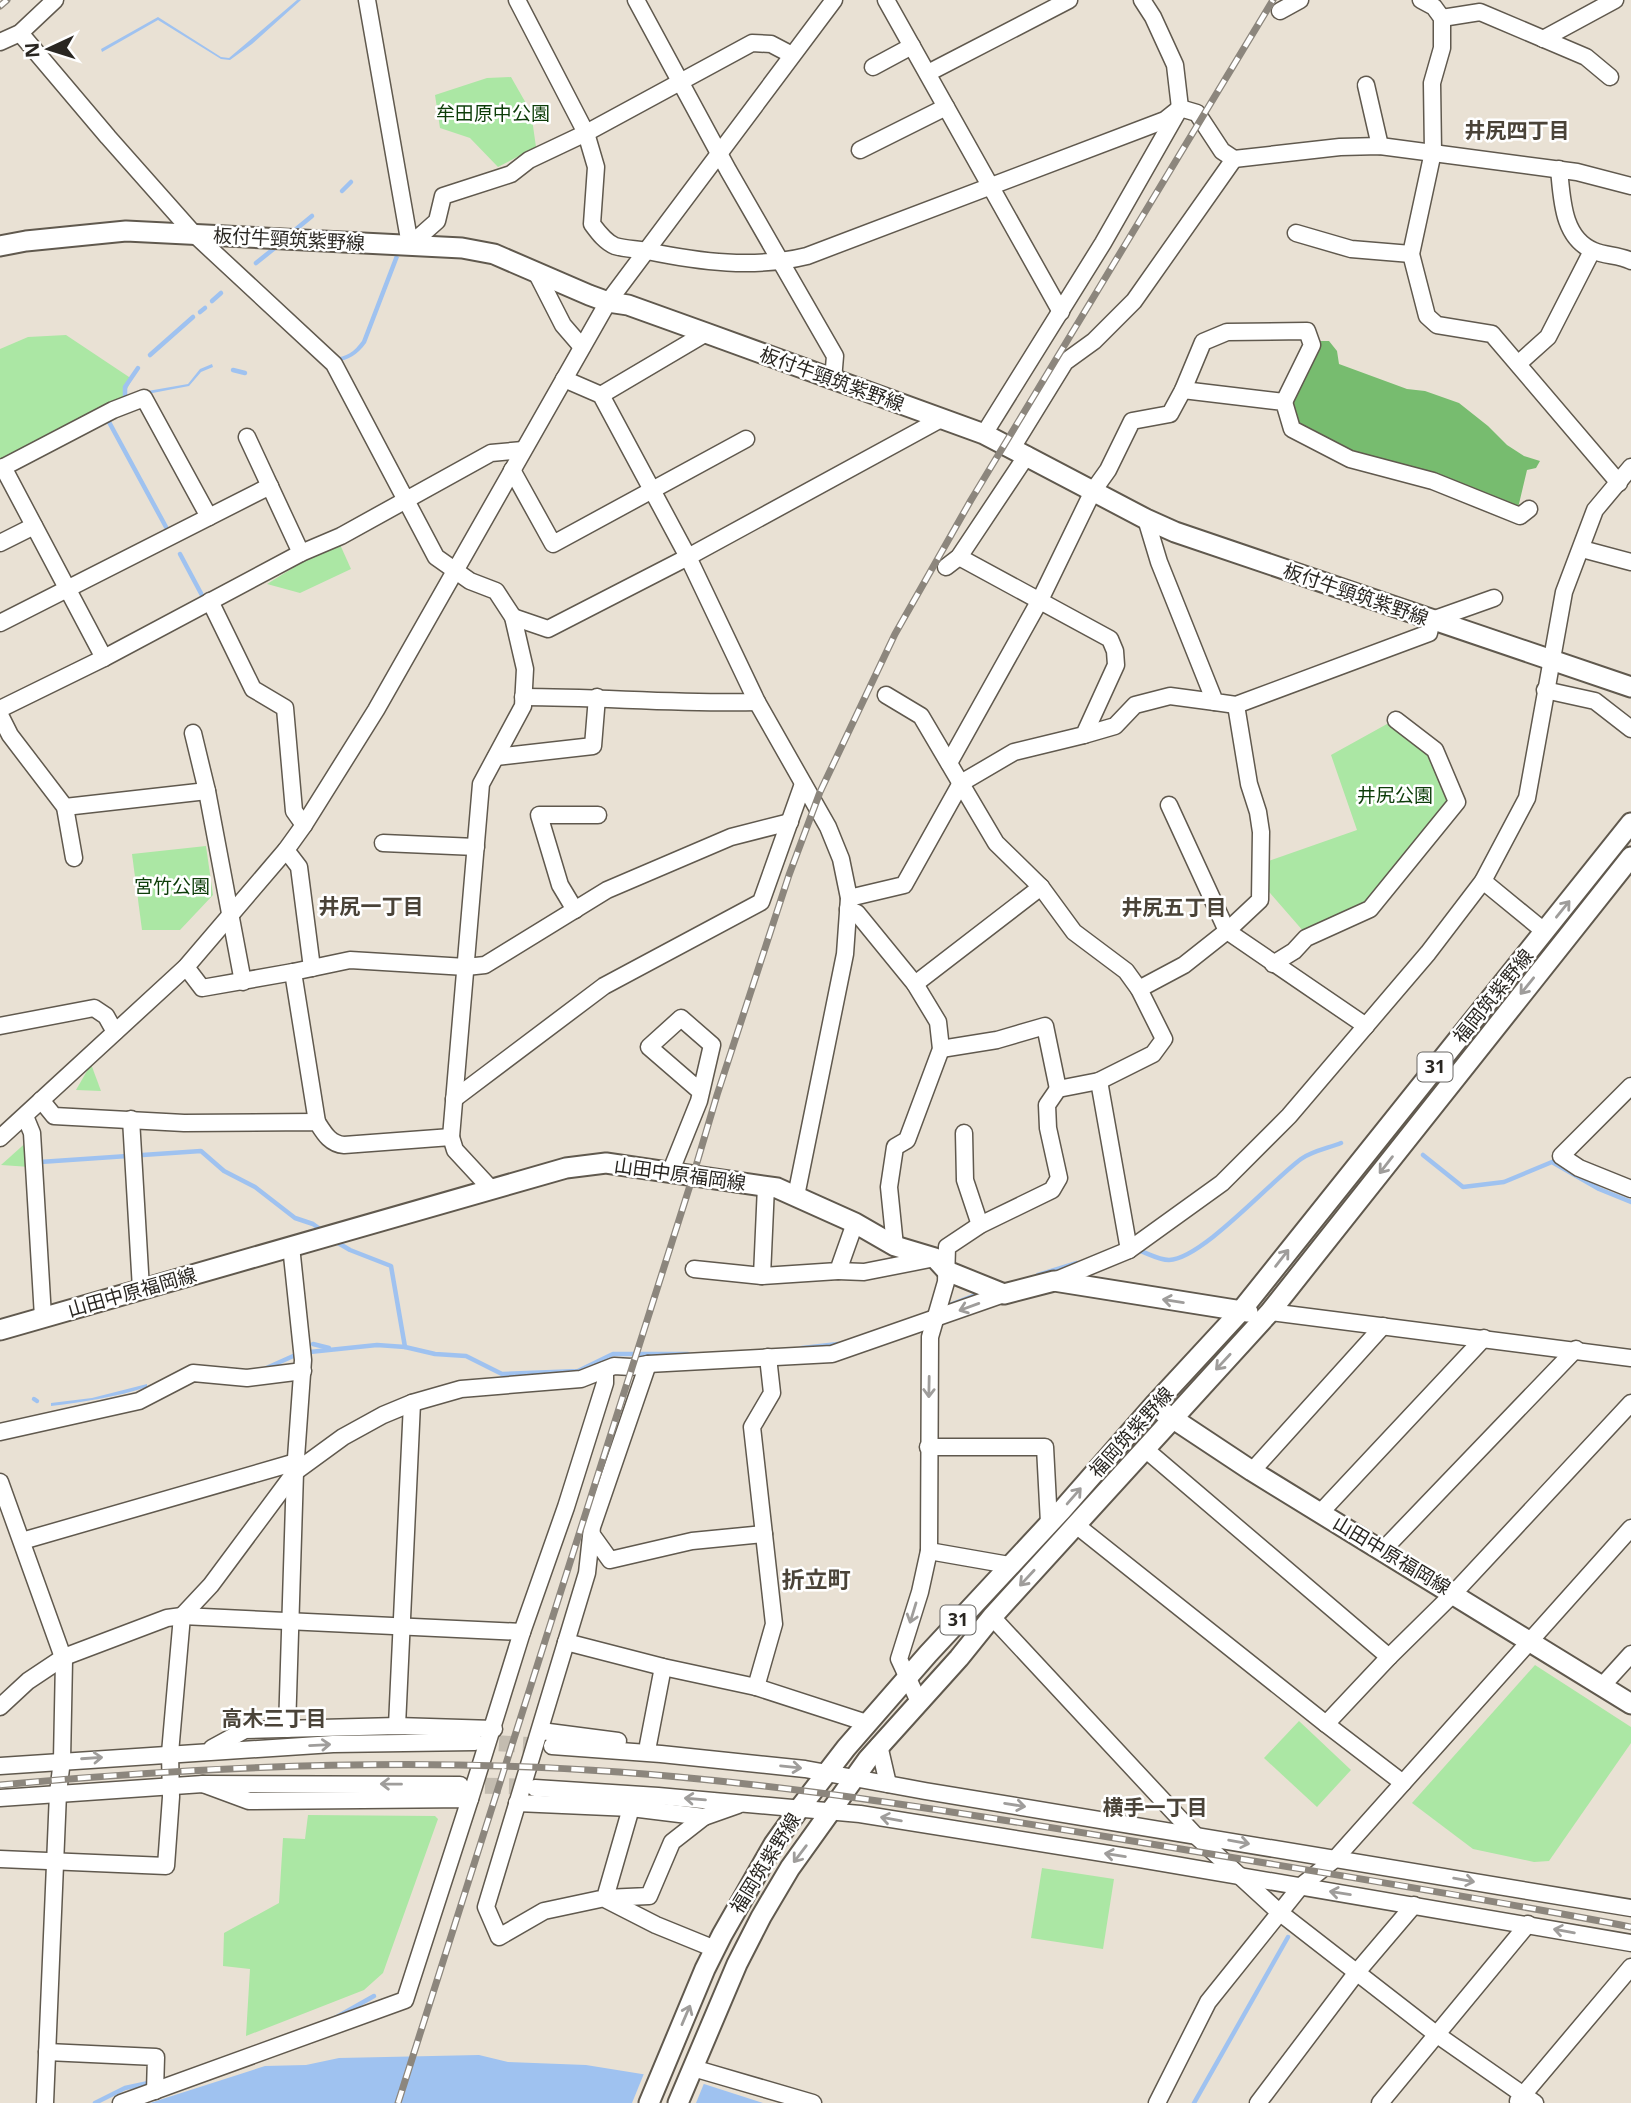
<svg xmlns="http://www.w3.org/2000/svg" width="1631" height="2103" viewBox="0 0 1631 2103" font-family="'Open Sans','Noto Sans JP',sans-serif">
	<style>
		.green { fill: #abe7a4 }
		.forest { fill: #77bc6f }
		.water { fill: #9fc2f0 }
		.pier { fill: #e9e1d4 }
		.lines { fill: none; stroke-linecap: round; stroke-linejoin: round }
		.stream { stroke: #9fc2f0; stroke-width: 4.5 }
		.minor-tunnel { stroke: #c3bcb0; stroke-width: 16; stroke-dasharray: 16 8; stroke-linecap: butt }
		.minor-casing { stroke: #60594e; stroke-width: 19 }
		.major-casing { stroke: #60594e; stroke-width: 23 }
		.minor { stroke: #fff; stroke-width: 16 }
		.major { stroke: #fff; stroke-width: 19 }
		.rail-casing { stroke: #8c867d; stroke-width: 7 }
		.rail { stroke: #fff; stroke-width: 4.5; stroke-dasharray: 13; stroke-linecap: butt }
		.oneway { stroke: #9f9d9b }
		.labels { text-anchor: middle; stroke-width: 5; stroke-linejoin: round; paint-order: stroke }
		.shield { fill: #fff; stroke: #696764; stroke-width: 2 }
		.shield-label { font-size: 18px; font-weight: bold; fill: #292621 }
		.park-label { font-size: 19px; fill: #0d3d09; stroke: #fff }
		.street-label { font-size: 19px; fill: #292621; stroke: #fff }
		.neighbourhood-label { font-size: 21px; font-weight: bold; fill: #4a4338; stroke: #fff }
		.quarter-label { font-size: 23px; font-weight: bold; fill: #4a4338; stroke: #fff }
	</style>
	<rect width="100%" height="100%" fill="#e9e1d4"/>
	<g class="green">
		<path d="M 511,77 L 531,112 L 536,147 L 498,167 L 470,138 L 440,128 L 435,95 L 487,78 Z"/>
		<path d="M 66,335 L 132,379 L 123,397 L 0,459 L 0,349 L 28,337 Z"/>
		<path d="M 338,540 L 351,569 L 300,593 L 267,584 Z"/>
		<path d="M 1387,724 L 1426,753 L 1450,802 L 1364,908 L 1304,932 L 1263,885 L 1263,863 L 1357,830 L 1331,755 Z"/>
		<path d="M 206,846 L 213,895 L 180,930 L 142,930 L 132,854 Z"/>
		<path d="M 91,1064 L 101,1091 L 76,1090 Z"/>
		<path d="M 30,1139 L 30,1167 L 1,1165 Z"/>
		<path d="M 1535,1665 L 1631,1727 L 1631,1743 L 1549,1861 L 1534,1862 L 1473,1849 L 1412,1803 Z"/>
		<path d="M 1299,1721 L 1351,1770 L 1317,1807 L 1264,1758 Z"/>
		<path d="M 308,1815 L 435,1816 L 438,1819 L 383,1973 L 364,1990 L 246,2036 L 250,1969 L 223,1966 L 224,1933 L 279,1903 L 283,1838 L 305,1839 Z"/>
		<path d="M 1042,1868 L 1114,1879 L 1103,1949 L 1031,1938 Z"/>
	</g>
	<path class="forest" d="M 1319,341 L 1329,341 L 1337,351 L 1339,364 L 1407,389 L 1425,391 L 1459,403 L 1488,426 L 1507,445 L 1524,456 L 1540,461 L 1536,468 L 1527,470 L 1518,508 L 1364,460 L 1298,424 L 1290,401 L 1311,353 Z"/>
	<g class="water">
		<path d="M 297,0 L 301,0 L 252,44 L 230,60 L 221,59 L 158,20 L 102,52 L 101,49 L 158,17 L 221,57 L 229,58 Z"/>
		<path d="M 395,255 L 399,257 L 366,343 C 357,355 349,360 334,362 L 333,358 C 347,357 354,352 362,341 Z"/>
		<path d="M 212,364 L 213,367 L 201,372 L 189,386 L 142,395 L 142,392 L 188,384 L 200,369 Z"/>
		<path d="M 147,1384 L 147,1387 C 116,1397 84,1402 51,1406 L 51,1403 L 92,1398 Z"/>
		<path d="M 479,2055 L 508,2062 L 586,2065 L 704,2084 L 763,2103 L 150,2103 L 265,2066 L 306,2065 L 339,2058 Z"/>
	</g>
	<path class="pier" d="M 645,2071 L 705,2081 L 696,2103 L 632,2103 Z"/>
	<g class="lines">
		<g class="stream">
			<path d="M 342,191 L 351,182"/>
			<path d="M 295,230 L 312,216"/>
			<path d="M 256,263 L 276,247"/>
			<path d="M 212,301 L 221,293"/>
			<path d="M 200,312 L 205,308"/>
			<path d="M 150,355 L 193,317"/>
			<path d="M 233,370 L 245,373"/>
			<path d="M 125,400 L 125,387 L 138,368"/>
			<path d="M 109,422 L 166,527"/>
			<path d="M 180,554 L 204,599"/>
			<path d="M 1423,1155 L 1463,1187 L 1504,1182 L 1552,1162 L 1599,1189 L 1631,1202"/>
			<path d="M 40,1162 L 201,1151 L 224,1171 L 255,1187 L 295,1218 L 313,1224 L 324,1232"/>
			<path d="M 333,1240 L 350,1250 L 391,1266 L 405,1347"/>
			<path d="M 1138,1250 C 1147,1253 1159,1260 1169,1260 C 1202,1259 1271,1181 1301,1159 C 1312,1151 1329,1148 1341,1143"/>
			<path d="M 1038,1275 L 1077,1263"/>
			<path d="M 942,1308 L 983,1292"/>
			<path d="M 313,1344 L 329,1348"/>
			<path d="M 802,1348 L 838,1344"/>
			<path d="M 262,1370 L 300,1353 L 377,1345 L 405,1347 L 435,1354 L 466,1356 L 502,1374 L 578,1371 L 613,1354 L 688,1354"/>
			<path d="M 34,1399 L 37,1401"/>
			<path d="M 335,2018 L 374,1996"/>
			<path d="M 95,2103 L 125,2088 L 153,2082"/>
			<path d="M 1194,2103 L 1288,1937"/>
		</g>
		<g class="minor-tunnel">
			<path d="M 475,1742 L 546,1746"/>
			<path d="M 461,1785 L 533,1787"/>
		</g>
		<defs>
			<g id="minor">
				<path d="M 367,0 L 410,245 L 437,221 L 443,196 L 511,174 L 529,160 L 586,133 L 752,43 L 771,44 L 792,55"/>
				<path d="M 517,0 L 586,133 L 596,167 L 592,224 C 598,232 605,242 615,246 C 625,249 637,249 647,251 C 700,262 754,269 807,256 L 1165,120 L 1180,108 L 1197,113 L 1222,151 L 1234,159 L 1340,147 L 1380,146 L 1577,172 L 1631,186"/>
				<path d="M 636,0 L 728,170 L 835,356 L 833,380"/>
				<path d="M 886,0 L 1061,312"/>
				<path d="M 1421,0 L 1434,7 L 1442,18 L 1442,48 L 1432,83 L 1433,152 L 1411,254 L 1427,316 L 1437,325 L 1492,334 L 1619,483"/>
				<path d="M 1280,11 L 1300,0"/>
				<path d="M 1442,18 L 1480,12 L 1586,57 L 1610,77"/>
				<path d="M 20,33 L 108,137 L 194,234 L 334,364 L 436,557 L 470,581 L 496,591 L 513,617 L 525,669 L 523,706 L 481,784 L 451,1137"/>
				<path d="M 1543,39 L 1615,0"/>
				<path d="M 0,42 L 20,33 L 55,0"/>
				<path d="M 873,67 L 912,46"/>
				<path d="M 928,73 L 1069,0"/>
				<path d="M 1366,85 L 1380,146"/>
				<path d="M 860,150 L 946,107"/>
				<path d="M 1559,169 C 1562,198 1562,238 1594,251 C 1606,256 1620,255 1631,261"/>
				<path d="M 1296,233 L 1351,249 L 1411,254"/>
				<path d="M 537,274 L 563,325 L 582,347"/>
				<path d="M 1518,364 L 1548,337 L 1592,251"/>
				<path d="M 564,379 L 601,395 L 688,557 L 757,702 L 828,827 L 841,859 L 849,898 L 845,954 L 796,1196"/>
				<path d="M 1183,390 L 1284,402 L 1292,429 L 1350,459 L 1433,481 L 1520,516 L 1529,509"/>
				<path d="M 601,395 L 706,333"/>
				<path d="M 984,434 L 1103,243 L 1180,108 L 1175,65 L 1153,17 L 1142,0"/>
				<path d="M 247,437 L 301,553"/>
				<path d="M 1012,448 L 1065,362 L 1094,341 L 1134,301 L 1234,159"/>
				<path d="M 3,467 L 104,658"/>
				<path d="M 0,469 L 113,410 L 144,398 L 209,517"/>
				<path d="M 512,470 L 553,544 L 746,439"/>
				<path d="M 1146,519 L 1159,562 L 1215,702 L 1236,705 L 1429,633 L 1432,620 L 1494,598"/>
				<path d="M 0,543 L 34,526"/>
				<path d="M 1582,549 L 1631,562"/>
				<path d="M 946,567 L 959,557 L 1027,455"/>
				<path d="M 210,601 L 253,689 L 285,708 L 294,811 L 304,825"/>
				<path d="M 513,617 L 548,629 L 688,557 L 941,419"/>
				<path d="M 0,623 L 270,486"/>
				<path d="M 1545,690 L 1595,701 L 1631,729"/>
				<path d="M 886,695 L 921,716 L 996,843 L 1041,887 L 1074,932 L 1126,971 L 1139,989 L 1164,1039 L 1153,1054 L 1099,1081 L 1058,1089 L 1047,1105 L 1048,1128 L 1059,1178 L 1052,1190 L 980,1225 L 947,1247 L 946,1282 L 930,1337 L 929,1551 L 920,1592 L 899,1659 L 919,1702"/>
				<path d="M 523,697 C 601,697 679,704 757,702"/>
				<path d="M 0,709 L 104,658 L 301,553 L 341,536 L 491,453 L 523,450"/>
				<path d="M 0,715 L 10,735 L 65,807 L 74,858"/>
				<path d="M 193,733 L 207,791 L 243,982"/>
				<path d="M 1084,735 L 1115,726 L 1135,705 L 1170,696 L 1215,702"/>
				<path d="M 496,757 L 593,746 L 597,697"/>
				<path d="M 949,763 L 1040,600 L 1093,491 L 1108,470 L 1132,421 L 1170,414 L 1183,390 L 1203,342 L 1227,332 L 1307,331 L 1312,345 L 1284,402"/>
				<path d="M 1169,805 L 1227,931 L 1366,1026"/>
				<path d="M 65,807 L 207,791"/>
				<path d="M 383,843 L 476,847"/>
				<path d="M 286,850 L 299,867 L 312,968"/>
				<path d="M 1483,881 L 1544,931"/>
				<path d="M 849,898 L 904,885 L 961,783 L 1014,752 L 1084,735 L 1116,665 L 1115,651 L 1110,639 L 959,557"/>
				<path d="M 848,909 L 857,913 L 915,984 L 938,1022 L 941,1049 L 907,1140 L 895,1147 L 889,1187 L 895,1246"/>
				<path d="M 575,910 L 560,885 L 539,815 L 598,815"/>
				<path d="M 1273,964 L 1294,951 L 1306,938 L 1370,909 L 1457,802 L 1435,750 L 1396,720"/>
				<path d="M 186,967 L 202,988 L 293,972"/>
				<path d="M 915,984 L 1041,887"/>
				<path d="M 1139,989 L 1184,965 L 1227,931 L 1260,900 L 1261,832 L 1258,812 L 1249,784 L 1236,705"/>
				<path d="M 0,1026 L 94,1008 L 106,1016 L 115,1032"/>
				<path d="M 941,1049 L 997,1040 L 1045,1026 L 1058,1089"/>
				<path d="M 1099,1081 L 1129,1250"/>
				<path d="M 1631,1086 L 1561,1156 L 1579,1168 L 1631,1189"/>
				<path d="M 454,1099 L 604,986 L 761,902 L 803,784"/>
				<path d="M 41,1100 L 54,1116 L 184,1123 L 317,1122 C 324,1133 330,1144 344,1145 L 451,1137 L 455,1150 L 492,1190"/>
				<path d="M 25,1116 L 32,1133 L 43,1317"/>
				<path d="M 131,1119 L 141,1289"/>
				<path d="M 317,1122 L 293,972 L 350,960 L 466,967 L 485,965 L 607,890 L 731,837 L 790,822"/>
				<path d="M 964,1133 L 965,1180 L 980,1225"/>
				<path d="M 0,1138 L 186,967 L 286,850 L 304,825 L 376,710 L 608,302 L 834,0"/>
				<path d="M 670,1173 L 699,1101 L 712,1045 L 681,1018 L 649,1047 L 701,1092"/>
				<path d="M 694,1269 L 762,1276 L 838,1271 L 855,1223"/>
				<path d="M 838,1271 L 864,1272 L 935,1258"/>
				<path d="M 762,1276 L 766,1186"/>
				<path d="M 1054,1281 L 1129,1250 L 1222,1183 L 1289,1116 L 1428,953 L 1483,881 L 1527,798 L 1564,592 L 1595,510 L 1631,467"/>
				<path d="M 1270,1312 L 1631,1358"/>
				<path d="M 0,1432 L 139,1401 L 193,1373 L 247,1378 L 303,1371"/>
				<path d="M 928,1447 L 1045,1447 L 1049,1523"/>
				<path d="M 1145,1449 L 1389,1657"/>
				<path d="M 1252,1471 L 1383,1326"/>
				<path d="M 0,1482 L 64,1660 L 62,1760 L 58,1793 L 45,2103"/>
				<path d="M 1321,1512 L 1484,1338"/>
				<path d="M 1076,1525 L 1326,1724 L 1389,1657 L 1454,1593 L 1631,1403"/>
				<path d="M 592,1535 L 610,1560 L 692,1541 L 764,1534"/>
				<path d="M 22,1541 L 296,1462"/>
				<path d="M 1383,1550 L 1576,1349"/>
				<path d="M 929,1551 L 1009,1565"/>
				<path d="M 992,1617 L 1195,1835 L 1279,1912 L 1436,2034 L 1535,2103"/>
				<path d="M 566,1642 L 663,1667 L 756,1687 L 867,1723"/>
				<path d="M 1602,1686 L 1631,1654"/>
				<path d="M 756,1687 L 774,1624 L 752,1427 L 772,1393 L 768,1357"/>
				<path d="M 0,1707 L 28,1681 L 64,1657 L 167,1618 L 182,1616 L 522,1632 L 566,1507 L 605,1383 L 605,1370"/>
				<path d="M 1326,1724 L 1403,1783"/>
				<path d="M 397,1726 L 412,1403"/>
				<path d="M 287,1729 L 295,1472 L 303,1360 L 291,1246"/>
				<path d="M 541,1731 L 618,1741"/>
				<path d="M 648,1745 L 663,1667"/>
				<path d="M 879,1745 L 888,1784"/>
				<path d="M 552,1746 L 661,1754 L 805,1769 L 925,1791 L 1631,1908"/>
				<path d="M 212,1748 L 245,1730 L 397,1726 L 494,1729"/>
				<path d="M 0,1766 L 333,1744 L 475,1742"/>
				<path d="M 535,1788 L 658,1796 L 860,1814 L 1140,1859 L 1631,1943"/>
				<path d="M 0,1798 L 203,1784 L 460,1785"/>
				<path d="M 470,1799 L 522,1632"/>
				<path d="M 517,1803 L 631,1808 L 704,1817 L 738,1805"/>
				<path d="M 631,1808 L 605,1898 L 544,1911 L 499,1937 L 486,1907 L 587,1573 L 592,1527 L 648,1364"/>
				<path d="M 0,1859 L 166,1866 L 171,1797 L 170,1753 L 182,1616 L 211,1585 L 295,1472 L 343,1437 L 383,1415 L 412,1403 L 461,1389 L 581,1379 L 614,1366 L 631,1367 L 648,1364 L 832,1354 L 1004,1294"/>
				<path d="M 605,1898 L 649,1896 L 672,1842 L 704,1817"/>
				<path d="M 607,1900 L 656,1925 L 715,1949"/>
				<path d="M 47,2052 L 156,2057 L 155,2091"/>
				<path d="M 693,2068 L 813,2103"/>
				<path d="M 1518,2101 L 1631,1967"/>
				<path d="M 121,2103 L 405,2000 L 470,1799 L 249,1801 L 203,1784"/>
				<path d="M 1157,2103 L 1208,2002 L 1301,1886 L 1335,1859 L 1631,1528"/>
				<path d="M 1258,2103 L 1357,1972 L 1414,1905"/>
				<path d="M 1380,2103 L 1528,1924"/>
			</g>
			<g id="major">
				<path d="M 0,246 L 26,241 L 126,231 L 462,248 L 494,254 L 589,295 L 608,302 L 628,305 L 706,333 L 984,434 L 1146,519 L 1175,532 L 1631,687"/>
				<path d="M 0,1330 L 566,1168 L 606,1163 L 777,1188 L 855,1223 L 895,1246 L 935,1258 L 947,1271 L 1004,1294 L 1054,1281 L 1248,1312"/>
				<path d="M 1163,1412 L 1252,1471 L 1631,1704"/>
				<path d="M 649,2103 L 705,1969 L 722,1935 L 774,1844 L 799,1809 L 846,1748 L 928,1654 L 1062,1510 L 1154,1405 L 1240,1312 L 1631,823"/>
				<path d="M 678,2103 L 737,1964 L 761,1917 L 790,1868 L 868,1759 L 959,1658 L 992,1617 L 1270,1312 L 1631,857"/>
			</g>
		</defs>
		<use href="#minor" class="minor-casing"/>
		<use href="#major" class="major-casing"/>
		<use href="#minor" class="minor"/>
		<use href="#major" class="major"/>
		<defs>
			<g id="rail">
				<path d="M 0,6 L 7,0"/>
				<path d="M 0,1785 C 204,1766 415,1757 619,1772 C 797,1785 974,1815 1151,1844 C 1311,1871 1472,1896 1631,1927"/>
				<path d="M 398,2103 L 693,1176 L 717,1095 L 789,875 L 820,792 L 895,634 L 971,500 L 1273,0"/>
			</g>
		</defs>
		<use href="#rail" class="rail-casing"/>
		<use href="#rail" class="rail"/>
	</g>
	<defs><path id="oneway-shaft" d="M-6 0H5M1.5-3L5.5 0L1.5 3" fill="none" stroke-width="1.6" stroke-linecap="round" stroke-linejoin="round" transform="scale(1.75)"/></defs>
	<g class="oneway">
		<use href="#oneway-shaft" transform="translate(1563 909) rotate(-51)"/>
		<use href="#oneway-shaft" transform="translate(1527 986) rotate(129)"/>
		<use href="#oneway-shaft" transform="translate(1386 1165) rotate(128)"/>
		<use href="#oneway-shaft" transform="translate(1282 1258) rotate(-52)"/>
		<use href="#oneway-shaft" transform="translate(1173 1301) rotate(-171)"/>
		<use href="#oneway-shaft" transform="translate(969 1307) rotate(160)"/>
		<use href="#oneway-shaft" transform="translate(1223 1362) rotate(133)"/>
		<use href="#oneway-shaft" transform="translate(929 1387) rotate(91)"/>
		<use href="#oneway-shaft" transform="translate(1074 1496) rotate(-49)"/>
		<use href="#oneway-shaft" transform="translate(1027 1578) rotate(133)"/>
		<use href="#oneway-shaft" transform="translate(913 1613) rotate(107)"/>
		<use href="#oneway-shaft" transform="translate(320 1745) rotate(-3)"/>
		<use href="#oneway-shaft" transform="translate(92 1758) rotate(-4)"/>
		<use href="#oneway-shaft" transform="translate(791 1767) rotate(6)"/>
		<use href="#oneway-shaft" transform="translate(391 1784) rotate(-179)"/>
		<use href="#oneway-shaft" transform="translate(695 1799) rotate(-175)"/>
		<use href="#oneway-shaft" transform="translate(1015 1805) rotate(9)"/>
		<use href="#oneway-shaft" transform="translate(891 1819) rotate(-170)"/>
		<use href="#oneway-shaft" transform="translate(1239 1842) rotate(10)"/>
		<use href="#oneway-shaft" transform="translate(800 1854) rotate(127)"/>
		<use href="#oneway-shaft" transform="translate(1115 1855) rotate(-171)"/>
		<use href="#oneway-shaft" transform="translate(1464 1880) rotate(10)"/>
		<use href="#oneway-shaft" transform="translate(1340 1893) rotate(-171)"/>
		<use href="#oneway-shaft" transform="translate(1564 1931) rotate(-170)"/>
		<use href="#oneway-shaft" transform="translate(686 2015) rotate(-67)"/>
	</g>
	<g class="labels">
		<g class="shield">
			<rect x="1417.5" y="1052.5" width="35" height="29" rx="5"/>
			<rect x="940.5" y="1605.5" width="35" height="29" rx="5"/>
		</g>
		<g class="shield-label">
			<text x="1435" y="1073">31</text>
			<text x="958" y="1626">31</text>
		</g>
		<g class="park-label">
			<text x="493" y="120">牟田原中公園</text>
			<text x="1395" y="802">井尻公園</text>
			<text x="172" y="893">宮竹公園</text>
		</g>
		<g class="street-label">
			<text transform="translate(289 239) rotate(3)" y="7">板付牛頸筑紫野線</text>
			<text transform="translate(832 379) rotate(20)" y="7">板付牛頸筑紫野線</text>
			<text transform="translate(1356 594) rotate(19)" y="7">板付牛頸筑紫野線</text>
			<text transform="translate(1493 996) rotate(-51)" y="7">福岡筑紫野線</text>
			<text transform="translate(680 1174) rotate(8)" y="7">山田中原福岡線</text>
			<text transform="translate(132 1292) rotate(-16)" y="7">山田中原福岡線</text>
			<text transform="translate(1131 1432) rotate(-48)" y="7">福岡筑紫野線</text>
			<text transform="translate(1392 1555) rotate(31)" y="7">山田中原福岡線</text>
			<text transform="translate(765 1863) rotate(-58)" y="7">福岡筑紫野線</text>
		</g>
		<g class="neighbourhood-label">
			<text x="1517" y="138">井尻四丁目</text>
			<text x="371" y="914">井尻一丁目</text>
			<text x="1174" y="915">井尻五丁目</text>
			<text x="274" y="1726">高木三丁目</text>
			<text x="1155" y="1815">横手一丁目</text>
		</g>
		<g class="quarter-label">
			<text x="816" y="1588">折立町</text>
		</g>
	</g>
	<g transform="translate(49 49) rotate(266)" stroke="#ffffff" stroke-width="5" paint-order="stroke">
	<path d="M0-5L12 26L0 18L-12 26Z" fill="#292621"/>
	<text y="-10" font-size="19" font-weight="bold" text-anchor="middle" fill="#292621">N</text>
	</g>
</svg>
